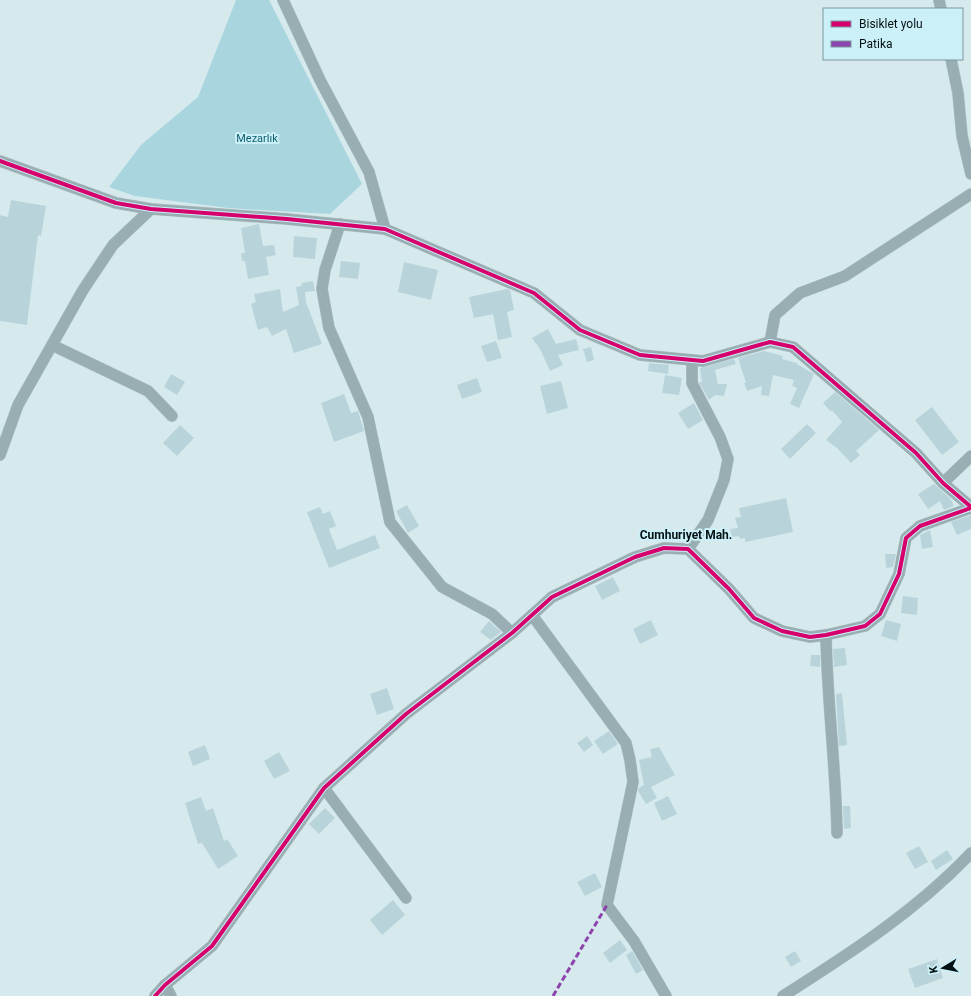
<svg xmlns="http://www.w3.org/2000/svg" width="971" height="996" viewBox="0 0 971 996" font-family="Roboto,sans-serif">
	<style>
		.green { fill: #a9d5df }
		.building { fill: #b8d4da }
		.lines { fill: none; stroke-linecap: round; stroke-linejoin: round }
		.minor-casing { stroke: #b6c6c9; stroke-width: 12 }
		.minor { stroke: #98aeb3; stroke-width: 11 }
		.quiet { stroke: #8e44ad; stroke-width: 3; stroke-dasharray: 6 3; stroke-linecap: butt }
		.cycleway-casing { stroke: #ccf0f8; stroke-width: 6 }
		.cycleway { stroke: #d6006c; stroke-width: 4 }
		.labels { text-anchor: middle; stroke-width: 4; stroke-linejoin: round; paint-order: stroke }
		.park-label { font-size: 11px; fill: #0e6170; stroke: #ccf0f8 }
		.neighbourhood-label { font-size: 12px; font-weight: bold; fill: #051114; stroke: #ccf0f8 }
	</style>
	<rect width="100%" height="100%" fill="#d6eaee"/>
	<path class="green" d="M 236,0 L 269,0 L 362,184 L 330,214 L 228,208 L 135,196 L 109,187 L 141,145 L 198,97 Z"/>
	<g class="building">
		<path d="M 11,200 L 46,206 L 41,236 L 38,235 L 27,325 L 0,321 L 0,215 L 8,217 Z"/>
		<path d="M 259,224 L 263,246 L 274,245 L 276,255 L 266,257 L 269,275 L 248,279 L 245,261 L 242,261 L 241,253 L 245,253 L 241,228 Z"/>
		<path d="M 294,236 L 317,238 L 315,259 L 293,257 Z"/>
		<path d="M 341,261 L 360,263 L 358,279 L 339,277 Z"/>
		<path d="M 404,262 L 438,270 L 431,300 L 398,292 Z"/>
		<path d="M 313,281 L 315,291 L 305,292 L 306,302 L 322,344 L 294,353 L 286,329 L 272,336 L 267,327 L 258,330 L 251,304 L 256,302 L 254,294 L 280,289 L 283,312 L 299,305 L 296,287 L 302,286 L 301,283 Z"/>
		<path d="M 507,289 L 510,290 L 514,310 L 507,312 L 512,337 L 498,340 L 493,314 L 474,318 L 469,297 Z"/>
		<path d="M 548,329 L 556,344 L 576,339 L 579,350 L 558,355 L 563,365 L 550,371 L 540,349 L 532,338 Z"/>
		<path d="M 496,341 L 502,358 L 487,362 L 481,346 Z"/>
		<path d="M 591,347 L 594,360 L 587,362 L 583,349 Z"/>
		<path d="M 764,351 L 783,356 L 782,359 L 797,363 L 797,364 L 814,374 L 799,408 L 790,404 L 797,388 L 792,386 L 794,380 L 773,375 L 769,396 L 761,395 L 762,386 L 747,391 L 744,383 L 746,383 L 738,358 Z"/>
		<path d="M 734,359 L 736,364 L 715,370 L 718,384 L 727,384 L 724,396 L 715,395 L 709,400 L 699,382 L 702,382 L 700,368 Z"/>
		<path d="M 649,363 L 669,365 L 668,374 L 648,371 Z"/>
		<path d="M 171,374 L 185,382 L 177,395 L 164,387 Z"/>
		<path d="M 665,375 L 682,378 L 679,395 L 662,393 Z"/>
		<path d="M 477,378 L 482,392 L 462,399 L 457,385 Z"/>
		<path d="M 561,381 L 568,408 L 547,414 L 540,386 Z"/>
		<path d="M 835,392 L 879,430 L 856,451 L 860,455 L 851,463 L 837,448 L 826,440 L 842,422 L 832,410 L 831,412 L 823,403 Z"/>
		<path d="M 344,394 L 351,413 L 358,411 L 364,431 L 334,442 L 321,403 Z"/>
		<path d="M 694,403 L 703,420 L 688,429 L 678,413 Z"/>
		<path d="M 932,407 L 959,442 L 942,455 L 915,420 Z"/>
		<path d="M 807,424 L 816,433 L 790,459 L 781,449 Z"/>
		<path d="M 180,425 L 194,438 L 177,456 L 163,443 Z"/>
		<path d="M 934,484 L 950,498 L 954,506 L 944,510 L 940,501 L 928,509 L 918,494 Z"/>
		<path d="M 786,498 L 793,532 L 745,542 L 745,538 L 740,539 L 739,536 L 732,537 L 730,529 L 738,528 L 735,518 L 741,517 L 739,508 Z"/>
		<path d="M 407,505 L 419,526 L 408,533 L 396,511 Z"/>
		<path d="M 320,507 L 323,514 L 330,511 L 336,526 L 329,529 L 337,550 L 375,535 L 380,548 L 329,568 L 307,512 Z"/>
		<path d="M 971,515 L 971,529 L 957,535 L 951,522 Z"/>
		<path d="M 930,530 L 933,547 L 922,549 L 920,535 Z"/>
		<path d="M 885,554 L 896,554 L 893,567 L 886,568 Z"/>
		<path d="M 613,577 L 620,591 L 602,600 L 595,586 Z"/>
		<path d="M 903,596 L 918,598 L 917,615 L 901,613 Z"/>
		<path d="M 651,620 L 658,635 L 640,644 L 633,629 Z"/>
		<path d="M 886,620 L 901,624 L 897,641 L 881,636 Z"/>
		<path d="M 489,621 L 501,632 L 491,640 L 480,632 Z"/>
		<path d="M 845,648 L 847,665 L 834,667 L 833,649 Z"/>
		<path d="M 811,655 L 820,655 L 820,667 L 810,666 Z"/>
		<path d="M 387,688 L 394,709 L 377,715 L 370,694 Z"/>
		<path d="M 842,693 L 847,745 L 839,746 L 836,694 Z"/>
		<path d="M 609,731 L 618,744 L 603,754 L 594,741 Z"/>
		<path d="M 587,736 L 593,745 L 584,752 L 577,743 Z"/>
		<path d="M 205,745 L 210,759 L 193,766 L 188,752 Z"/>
		<path d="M 659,747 L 675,775 L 651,787 L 657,798 L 646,804 L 638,791 L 639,788 L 644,785 L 639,760 L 652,757 L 650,749 Z"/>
		<path d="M 279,752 L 290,771 L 274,779 L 264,761 Z"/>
		<path d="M 668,796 L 677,814 L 662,821 L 654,803 Z"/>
		<path d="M 201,797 L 206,811 L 213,808 L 224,841 L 227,839 L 238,856 L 218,869 L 202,843 L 198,844 L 185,803 Z"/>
		<path d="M 843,806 L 850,806 L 851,828 L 844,829 Z"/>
		<path d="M 325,808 L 335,818 L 319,834 L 309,824 Z"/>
		<path d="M 919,846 L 928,862 L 915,869 L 906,853 Z"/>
		<path d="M 947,850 L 953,859 L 936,870 L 931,861 Z"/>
		<path d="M 595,873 L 602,887 L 585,896 L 577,882 Z"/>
		<path d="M 393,900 L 405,915 L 382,935 L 370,920 Z"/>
		<path d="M 620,940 L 627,950 L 610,963 L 603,953 Z"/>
		<path d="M 632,951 L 643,970 L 636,974 L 626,955 Z"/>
		<path d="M 795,951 L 801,961 L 791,967 L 785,957 Z"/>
		<path d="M 937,959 L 943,978 L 915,988 L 908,969 Z"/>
	</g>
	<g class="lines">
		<defs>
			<g id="minor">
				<path d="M 283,0 L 320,80 L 369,172 L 385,229"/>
				<path d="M 939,0 L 941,9"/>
				<path d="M 951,59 L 958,93 L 962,136 L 971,174"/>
				<path d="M 0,161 L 116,203 L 151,209 L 287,219 L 385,229 L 534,293 L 580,330 L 640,355 L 703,361 L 770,342 L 793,347 L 916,453 L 943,483 L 971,507"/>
				<path d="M 340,224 L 325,270 L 322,289 L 329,328 L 368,417 L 390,522 L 442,587 L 492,614 L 512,633"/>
				<path d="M 770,342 L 775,315 L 800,293 L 845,276 L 971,194"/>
				<path d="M 52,345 L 148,391 L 172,416"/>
				<path d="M 0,455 L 18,405 L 83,290 L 113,245 L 151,209"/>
				<path d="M 943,483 L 971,456"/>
				<path d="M 688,549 L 708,520 L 724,480 L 728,459 L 720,437 L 692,383 L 692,360"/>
				<path d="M 532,615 L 626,743 L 630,760 L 633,782 L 607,905 L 634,941 L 666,996"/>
				<path d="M 826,635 C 827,701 836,767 837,833"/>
				<path d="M 324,788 L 406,898"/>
				<path d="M 165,985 L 171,996"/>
				<path d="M 155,996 L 165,985 L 212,946 L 324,788 L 406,714 L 512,633 L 552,597 L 635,557 L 664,548 L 688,549 L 729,589 L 754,618 L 782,631 L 810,637 L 826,635 L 865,626 L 880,614 L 899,574 L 906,538 L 920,526 L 971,508"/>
				<path d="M 783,996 C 849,954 916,911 971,853"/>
			</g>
		</defs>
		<use href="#minor" class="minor-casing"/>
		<use href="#minor" class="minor"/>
		<path class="quiet" d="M 553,996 L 607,905"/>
		<defs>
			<g id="cycleway">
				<path d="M 0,161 L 116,203 L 151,209 L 287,219 L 385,229 L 534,293 L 580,330 L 640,355 L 703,361 L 770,342 L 793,347 L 916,453 L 943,483 L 971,507"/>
				<path d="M 155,996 L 165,985 L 212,946 L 324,788 L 406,714 L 512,633 L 552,597 L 635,557 L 664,548 L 688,549 L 729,589 L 754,618 L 782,631 L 810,637 L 826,635 L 865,626 L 880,614 L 899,574 L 906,538 L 920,526 L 971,508"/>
			</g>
		</defs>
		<use href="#cycleway" class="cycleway-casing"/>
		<use href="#cycleway" class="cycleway"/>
	</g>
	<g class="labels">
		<g class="park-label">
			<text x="257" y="142">Mezarlık</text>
		</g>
		<g class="neighbourhood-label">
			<text x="686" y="539">Cumhuriyet Mah.</text>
		</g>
	</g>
	<rect x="823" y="8" width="140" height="52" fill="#ccf0f8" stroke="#7c979d"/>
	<rect x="831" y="21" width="20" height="6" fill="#d6006c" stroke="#7c979d"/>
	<text x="859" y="28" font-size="12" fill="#051114">Bisiklet yolu</text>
	<rect x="831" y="41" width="20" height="6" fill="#8e44ad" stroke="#7c979d"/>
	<text x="859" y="48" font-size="12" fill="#051114">Patika</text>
	<g transform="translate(943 968) rotate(260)" stroke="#ccf0f8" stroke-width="3" paint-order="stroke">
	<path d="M0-3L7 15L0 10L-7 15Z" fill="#051114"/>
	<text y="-6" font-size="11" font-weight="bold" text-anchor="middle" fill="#051114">K</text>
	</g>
</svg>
